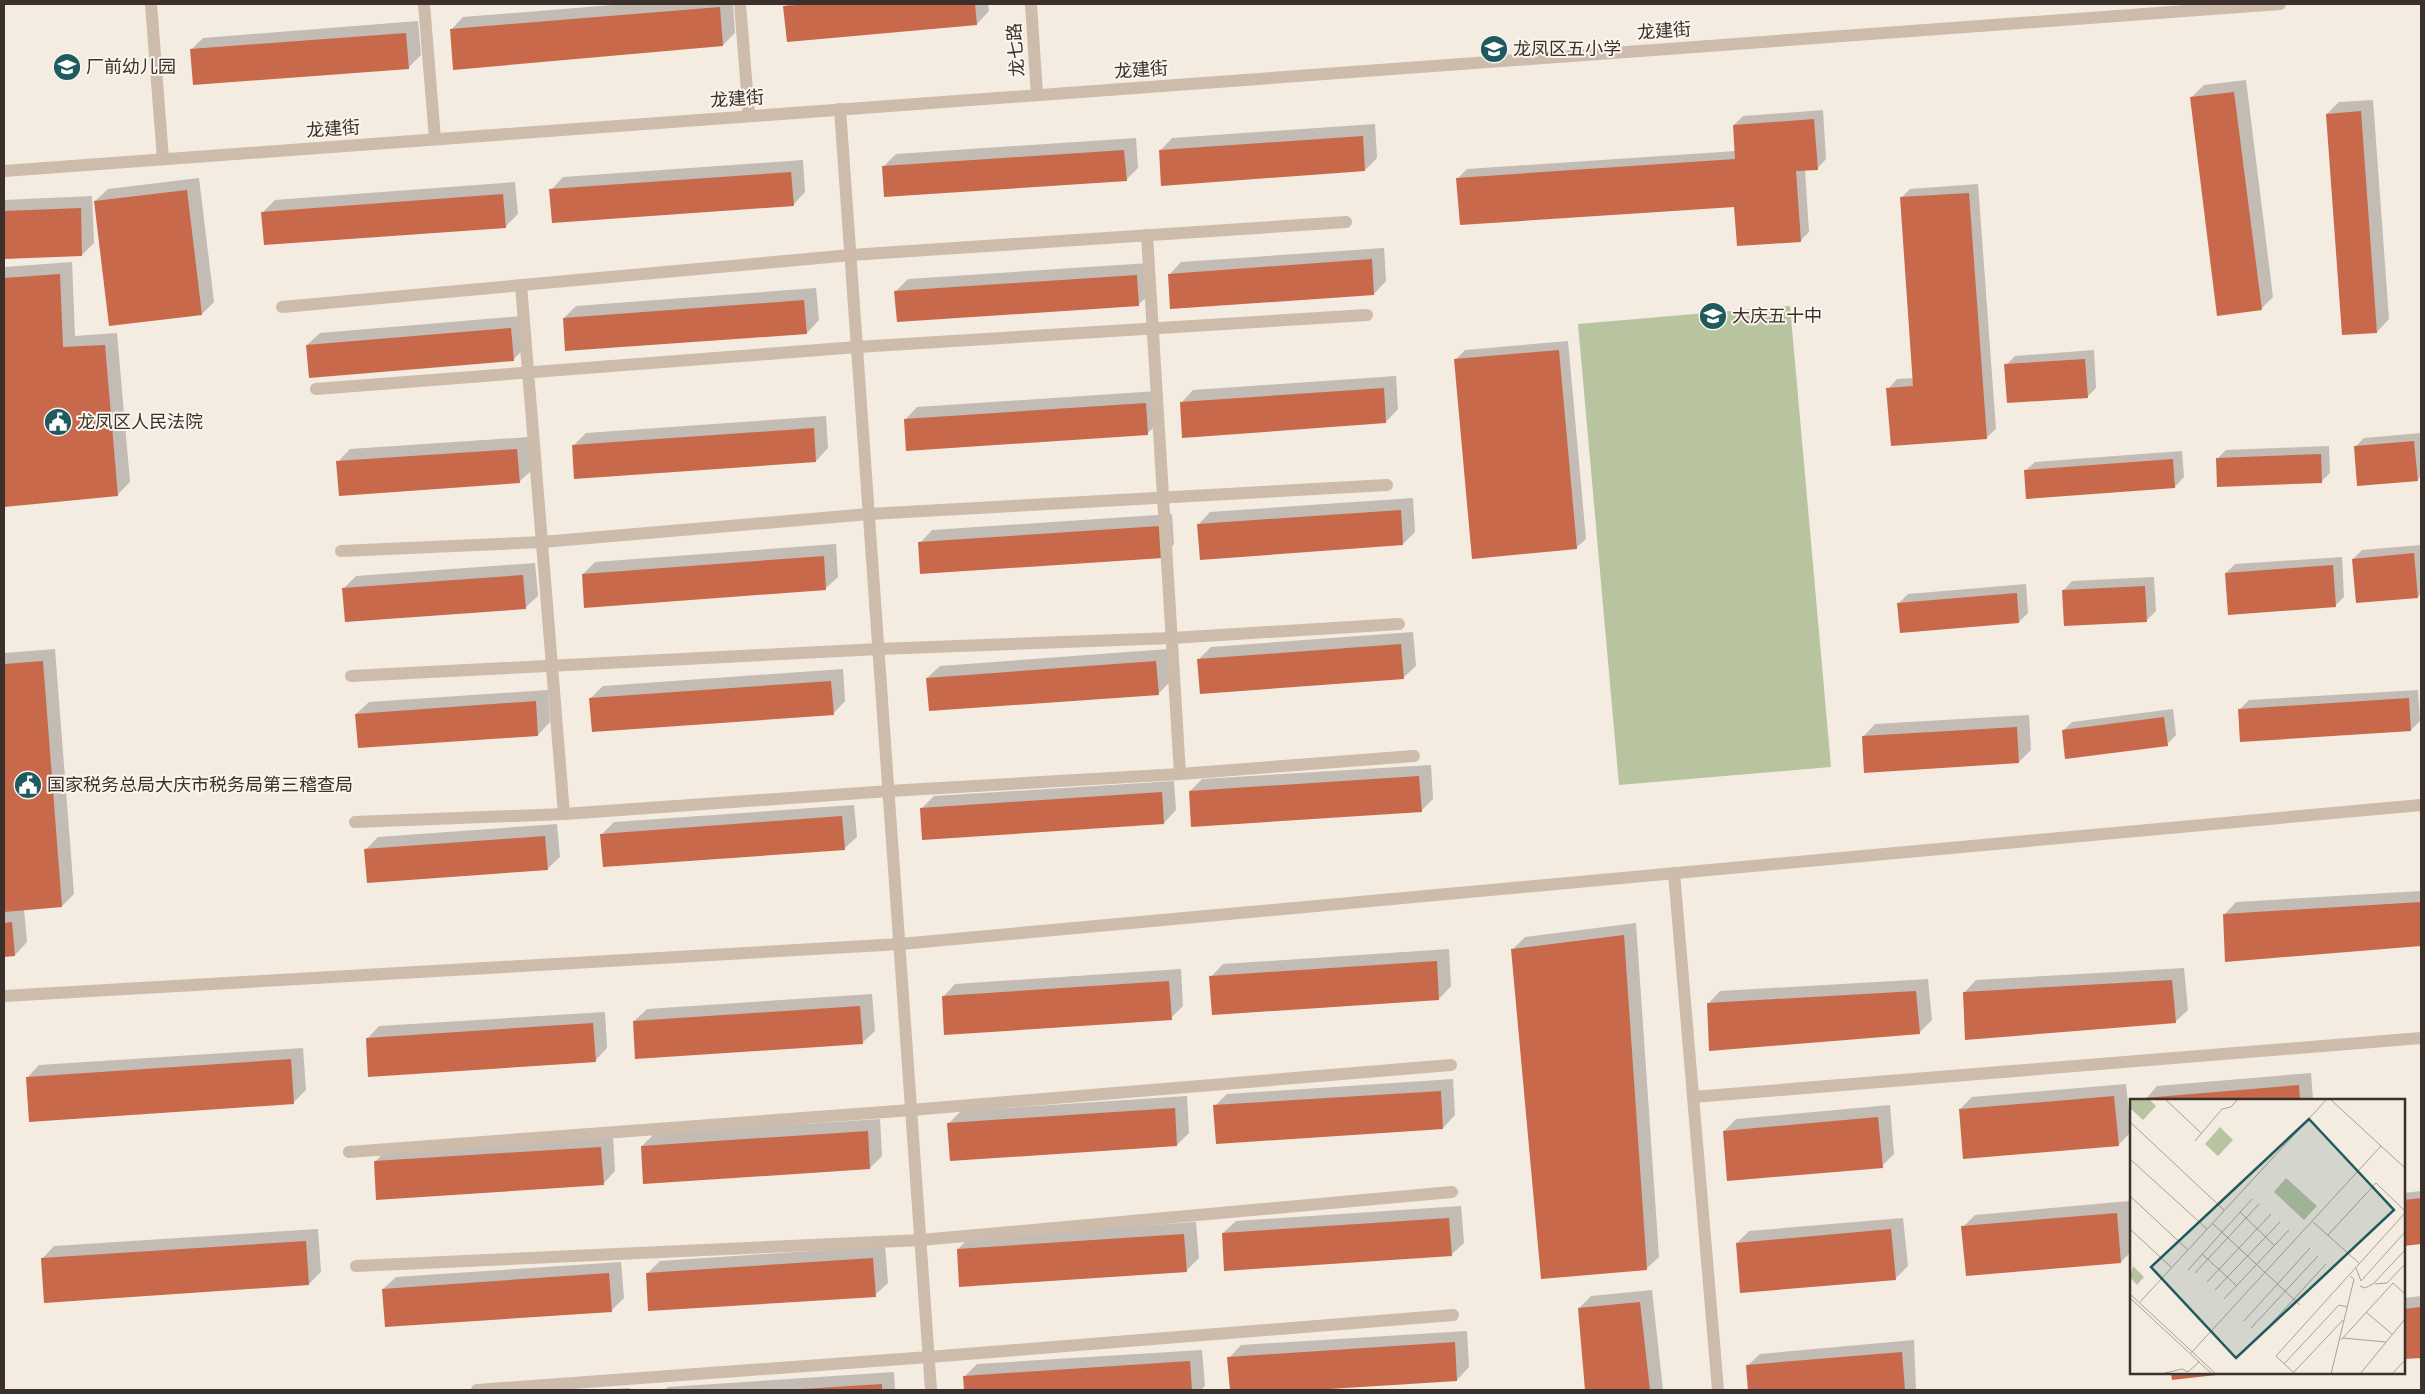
<svg xmlns="http://www.w3.org/2000/svg" width="2425" height="1394" viewBox="0 0 2425 1394" font-family="Quicksand,'Noto Sans SC',sans-serif">
	<style>
		.green { fill: #b8c4a0 }
		.shadow { fill: #0003 }
		.building { fill: #c8694b }
		.lines { fill: none; stroke-linecap: round; stroke-linejoin: round }
		.minor { stroke: #cdbbac; stroke-width: 12 }
		.tertiary { stroke: #cdbbac; stroke-width: 12 }
		.labels { text-anchor: middle; stroke-width: 4; stroke-linejoin: round; paint-order: stroke }
		.street-label { font-size: 18px; fill: #3b302b; stroke: #fbf5ee }
		.poi-label { font-size: 18px; fill: #3b302b; stroke: #fbf5ee; text-anchor: start }
		.inset-road { fill: none; stroke: #aaa098; stroke-width: 1 }
		.view { fill: #1f5a5e; fill-opacity: 0.15; stroke: #1f5a5e; stroke-width: 2.5 }
		.inset-edge { fill: none; stroke: #3b302b; stroke-width: 2.5 }
	</style>
	<rect width="100%" height="100%" fill="#f4ebe1"/>
	<path class="green" d="M 1790,306 L 1831,767 L 1619,785 L 1578,324 Z"/>
	<g class="shadow">
		<path d="M 625,4 L 733,4 L 735,33 L 723,45 L 451,30 L 463,17 Z"/>
		<path d="M 788,4 L 988,4 L 989,11 L 977,24 L 785,7 Z"/>
		<path d="M 418,21 L 421,55 L 408,68 L 191,50 L 203,38 Z"/>
		<path d="M 2246,80 L 2273,297 L 2261,309 L 2191,98 L 2204,85 Z"/>
		<path d="M 2373,100 L 2389,319 L 2377,332 L 2327,114 L 2339,102 Z"/>
		<path d="M 1823,110 L 1826,159 L 1817,169 L 1805,169 L 1809,232 L 1800,241 L 1735,205 L 1458,178 L 1467,169 L 1736,151 L 1734,125 L 1743,116 Z"/>
		<path d="M 1375,124 L 1377,158 L 1365,170 L 1160,151 L 1172,138 Z"/>
		<path d="M 1136,138 L 1138,168 L 1126,180 L 884,166 L 896,154 Z"/>
		<path d="M 803,160 L 805,192 L 793,205 L 551,190 L 563,177 Z"/>
		<path d="M 199,178 L 214,302 L 202,314 L 110,325 L 95,201 L 108,189 Z"/>
		<path d="M 515,182 L 518,214 L 505,227 L 263,212 L 275,200 Z"/>
		<path d="M 1978,184 L 1996,429 L 1986,438 L 1888,389 L 1897,379 L 1914,378 L 1901,198 L 1910,189 Z"/>
		<path d="M 92,196 L 94,243 L 82,255 L 4,258 L 4,200 Z"/>
		<path d="M 1384,248 L 1386,281 L 1374,294 L 1169,275 L 1181,262 Z"/>
		<path d="M 72,262 L 75,336 L 117,333 L 130,482 L 118,494 L 4,506 L 4,267 Z"/>
		<path d="M 1149,263 L 1151,293 L 1138,305 L 896,291 L 908,279 Z"/>
		<path d="M 816,288 L 819,320 L 807,333 L 564,318 L 576,306 Z"/>
		<path d="M 523,316 L 526,347 L 513,360 L 307,345 L 320,333 Z"/>
		<path d="M 1568,341 L 1586,539 L 1576,548 L 1456,359 L 1465,350 Z"/>
		<path d="M 2094,350 L 2096,388 L 2087,397 L 2006,365 L 2015,356 Z"/>
		<path d="M 1396,376 L 1398,409 L 1386,422 L 1181,403 L 1193,390 Z"/>
		<path d="M 1158,391 L 1160,421 L 1147,434 L 905,420 L 917,407 Z"/>
		<path d="M 826,416 L 828,448 L 816,461 L 573,446 L 586,433 Z"/>
		<path d="M 2421,433 L 2421,476 L 2417,480 L 2355,447 L 2364,438 Z"/>
		<path d="M 529,437 L 532,470 L 519,482 L 338,462 L 350,449 Z"/>
		<path d="M 2329,446 L 2330,473 L 2321,482 L 2217,459 L 2226,450 Z"/>
		<path d="M 2182,451 L 2184,477 L 2175,487 L 2025,471 L 2035,462 Z"/>
		<path d="M 1413,498 L 1415,532 L 1403,544 L 1198,525 L 1210,512 Z"/>
		<path d="M 1172,514 L 1174,544 L 1162,557 L 920,543 L 932,530 Z"/>
		<path d="M 836,544 L 838,577 L 825,589 L 583,574 L 595,562 Z"/>
		<path d="M 2421,545 L 2421,593 L 2418,597 L 2353,559 L 2362,550 Z"/>
		<path d="M 2342,557 L 2344,597 L 2335,606 L 2226,573 L 2235,564 Z"/>
		<path d="M 535,563 L 538,596 L 525,608 L 344,588 L 356,576 Z"/>
		<path d="M 2154,577 L 2156,611 L 2146,621 L 2063,591 L 2072,581 Z"/>
		<path d="M 2026,584 L 2028,613 L 2019,622 L 1899,603 L 1908,594 Z"/>
		<path d="M 1413,632 L 1416,666 L 1403,678 L 1199,659 L 1211,647 Z"/>
		<path d="M 55,649 L 74,894 L 62,906 L 24,909 L 27,942 L 15,955 L 4,956 L 4,653 Z"/>
		<path d="M 1168,649 L 1171,681 L 1158,694 L 927,678 L 940,666 Z"/>
		<path d="M 843,669 L 845,701 L 833,714 L 590,699 L 603,686 Z"/>
		<path d="M 548,690 L 550,722 L 538,735 L 359,747 L 356,714 L 369,702 Z"/>
		<path d="M 2418,690 L 2420,721 L 2411,730 L 2239,710 L 2249,700 Z"/>
		<path d="M 2173,709 L 2176,735 L 2167,744 L 2063,731 L 2072,722 Z"/>
		<path d="M 2029,715 L 2031,750 L 2019,762 L 1863,737 L 1875,724 Z"/>
		<path d="M 1431,765 L 1433,799 L 1421,811 L 1190,791 L 1202,779 Z"/>
		<path d="M 1174,781 L 1176,810 L 1164,823 L 921,809 L 934,796 Z"/>
		<path d="M 854,805 L 857,837 L 844,849 L 602,834 L 614,822 Z"/>
		<path d="M 557,824 L 560,857 L 547,869 L 366,849 L 378,837 Z"/>
		<path d="M 2421,891 L 2421,945 L 2226,961 L 2224,915 L 2236,902 Z"/>
		<path d="M 1636,923 L 1659,1257 L 1646,1269 L 1512,950 L 1525,937 Z"/>
		<path d="M 1449,949 L 1451,986 L 1439,999 L 1211,977 L 1223,964 Z"/>
		<path d="M 2184,968 L 2188,1010 L 2175,1022 L 1964,993 L 1976,980 Z"/>
		<path d="M 1181,969 L 1183,1006 L 1171,1018 L 943,997 L 955,984 Z"/>
		<path d="M 1928,979 L 1932,1020 L 1919,1033 L 1708,1004 L 1720,991 Z"/>
		<path d="M 872,994 L 875,1031 L 862,1043 L 634,1021 L 647,1009 Z"/>
		<path d="M 605,1012 L 607,1048 L 595,1061 L 367,1039 L 379,1026 Z"/>
		<path d="M 303,1048 L 306,1090 L 293,1103 L 27,1078 L 39,1065 Z"/>
		<path d="M 2311,1073 L 2313,1100 L 2145,1100 L 2157,1086 Z"/>
		<path d="M 1453,1079 L 1455,1115 L 1443,1128 L 1215,1106 L 1227,1094 Z"/>
		<path d="M 2126,1084 L 2131,1132 L 2118,1145 L 1960,1109 L 1972,1097 Z"/>
		<path d="M 1187,1096 L 1189,1133 L 1177,1145 L 949,1123 L 961,1111 Z"/>
		<path d="M 1890,1105 L 1894,1154 L 1882,1166 L 1724,1131 L 1736,1119 Z"/>
		<path d="M 880,1119 L 882,1156 L 870,1168 L 642,1146 L 654,1134 Z"/>
		<path d="M 613,1135 L 615,1171 L 603,1184 L 375,1162 L 387,1149 Z"/>
		<path d="M 2421,1191 L 2421,1243 L 2404,1245 L 2404,1193 Z"/>
		<path d="M 2129,1201 L 2131,1252 L 2121,1262 L 1963,1227 L 1975,1215 Z"/>
		<path d="M 1461,1206 L 1464,1243 L 1451,1255 L 1223,1233 L 1236,1221 Z"/>
		<path d="M 1903,1218 L 1908,1266 L 1895,1279 L 1737,1243 L 1749,1231 Z"/>
		<path d="M 1196,1222 L 1199,1258 L 1186,1271 L 958,1249 L 970,1237 Z"/>
		<path d="M 318,1229 L 321,1272 L 309,1284 L 42,1259 L 54,1246 Z"/>
		<path d="M 885,1246 L 888,1283 L 875,1295 L 647,1274 L 660,1261 Z"/>
		<path d="M 621,1262 L 624,1298 L 611,1311 L 383,1289 L 396,1277 Z"/>
		<path d="M 1652,1290 L 1663,1390 L 1586,1390 L 1579,1308 L 1591,1296 Z"/>
		<path d="M 2421,1296 L 2421,1356 L 2404,1358 L 2404,1298 Z"/>
		<path d="M 1467,1331 L 1469,1367 L 1457,1380 L 1295,1390 L 1231,1390 L 1229,1358 L 1241,1345 Z"/>
		<path d="M 1914,1340 L 1916,1390 L 1750,1390 L 1747,1366 L 1760,1354 Z"/>
		<path d="M 1202,1350 L 1205,1386 L 1201,1390 L 965,1390 L 964,1377 L 977,1364 Z"/>
		<path d="M 894,1372 L 895,1390 L 664,1390 L 668,1387 Z"/>
		<path d="M 2173,1373 L 2225,1373 L 2173,1379 Z"/>
		<path d="M 630,1388 L 630,1390 L 597,1390 Z"/>
	</g>
	<g class="building">
		<path d="M 812,4 L 975,4 L 977,25 L 787,42 L 783,6 Z"/>
		<path d="M 720,7 L 723,46 L 453,70 L 450,29 Z"/>
		<path d="M 406,33 L 409,69 L 193,85 L 190,49 Z"/>
		<path d="M 2234,92 L 2262,310 L 2217,316 L 2190,97 Z"/>
		<path d="M 2361,111 L 2377,333 L 2342,335 L 2326,114 Z"/>
		<path d="M 1814,119 L 1818,170 L 1796,171 L 1801,242 L 1737,246 L 1734,207 L 1460,225 L 1456,178 L 1735,159 L 1733,125 Z"/>
		<path d="M 1363,136 L 1365,171 L 1161,186 L 1159,150 Z"/>
		<path d="M 1124,150 L 1127,181 L 884,197 L 882,166 Z"/>
		<path d="M 791,172 L 794,206 L 552,223 L 549,189 Z"/>
		<path d="M 187,190 L 202,315 L 109,326 L 94,201 Z"/>
		<path d="M 1969,193 L 1987,439 L 1891,446 L 1886,388 L 1913,386 L 1900,197 Z"/>
		<path d="M 503,194 L 506,228 L 264,245 L 261,212 Z"/>
		<path d="M 81,208 L 82,256 L 4,259 L 4,211 Z"/>
		<path d="M 1372,259 L 1374,295 L 1170,309 L 1168,274 Z"/>
		<path d="M 60,274 L 63,347 L 105,345 L 118,496 L 4,507 L 4,278 Z"/>
		<path d="M 1137,275 L 1139,306 L 897,322 L 894,291 Z"/>
		<path d="M 804,300 L 807,334 L 565,351 L 563,318 Z"/>
		<path d="M 511,328 L 514,361 L 309,378 L 306,345 Z"/>
		<path d="M 1559,350 L 1577,549 L 1472,559 L 1454,359 Z"/>
		<path d="M 2085,359 L 2088,398 L 2007,403 L 2004,364 Z"/>
		<path d="M 1384,388 L 1386,423 L 1182,438 L 1180,402 Z"/>
		<path d="M 1146,403 L 1148,435 L 906,451 L 904,419 Z"/>
		<path d="M 814,428 L 816,462 L 574,479 L 572,445 Z"/>
		<path d="M 2414,441 L 2418,481 L 2357,486 L 2354,446 Z"/>
		<path d="M 517,449 L 520,483 L 339,496 L 336,461 Z"/>
		<path d="M 2321,454 L 2322,483 L 2217,487 L 2216,458 Z"/>
		<path d="M 2173,459 L 2175,488 L 2026,499 L 2024,470 Z"/>
		<path d="M 1401,510 L 1403,545 L 1200,560 L 1197,524 Z"/>
		<path d="M 1160,526 L 1163,558 L 920,574 L 918,542 Z"/>
		<path d="M 2414,553 L 2418,598 L 2356,603 L 2352,559 Z"/>
		<path d="M 824,556 L 826,590 L 584,608 L 582,574 Z"/>
		<path d="M 2333,565 L 2336,607 L 2228,615 L 2225,573 Z"/>
		<path d="M 523,575 L 526,609 L 345,622 L 342,588 Z"/>
		<path d="M 2145,586 L 2147,622 L 2064,626 L 2062,590 Z"/>
		<path d="M 2017,593 L 2019,623 L 1900,633 L 1897,603 Z"/>
		<path d="M 1401,644 L 1404,679 L 1200,694 L 1197,659 Z"/>
		<path d="M 43,661 L 62,907 L 4,912 L 4,664 Z"/>
		<path d="M 1156,661 L 1159,695 L 929,711 L 926,678 Z"/>
		<path d="M 831,681 L 834,715 L 592,732 L 589,698 Z"/>
		<path d="M 2409,698 L 2411,731 L 2240,742 L 2238,709 Z"/>
		<path d="M 536,701 L 538,736 L 358,748 L 355,714 Z"/>
		<path d="M 2164,717 L 2168,746 L 2065,759 L 2062,730 Z"/>
		<path d="M 2017,727 L 2019,763 L 1864,773 L 1862,736 Z"/>
		<path d="M 1419,776 L 1422,812 L 1191,827 L 1189,791 Z"/>
		<path d="M 1162,792 L 1164,824 L 922,840 L 920,808 Z"/>
		<path d="M 842,816 L 845,850 L 603,867 L 600,834 Z"/>
		<path d="M 545,836 L 548,870 L 367,883 L 364,849 Z"/>
		<path d="M 2421,902 L 2421,946 L 2225,962 L 2223,914 Z"/>
		<path d="M 12,922 L 15,956 L 4,957 L 4,923 Z"/>
		<path d="M 1624,935 L 1647,1270 L 1541,1279 L 1511,949 Z"/>
		<path d="M 1437,961 L 1439,1000 L 1212,1015 L 1209,976 Z"/>
		<path d="M 2172,980 L 2176,1023 L 1965,1040 L 1963,992 Z"/>
		<path d="M 1169,981 L 1172,1020 L 944,1035 L 942,996 Z"/>
		<path d="M 1916,991 L 1920,1034 L 1709,1051 L 1707,1003 Z"/>
		<path d="M 860,1006 L 863,1044 L 635,1059 L 633,1021 Z"/>
		<path d="M 593,1023 L 596,1062 L 368,1077 L 366,1038 Z"/>
		<path d="M 291,1059 L 294,1104 L 29,1122 L 26,1077 Z"/>
		<path d="M 2299,1085 L 2300,1100 L 2144,1100 L 2144,1098 Z"/>
		<path d="M 1441,1091 L 1443,1129 L 1216,1144 L 1213,1105 Z"/>
		<path d="M 2114,1096 L 2119,1146 L 1963,1159 L 1959,1109 Z"/>
		<path d="M 1175,1108 L 1177,1146 L 950,1161 L 947,1123 Z"/>
		<path d="M 1878,1117 L 1883,1168 L 1727,1181 L 1723,1131 Z"/>
		<path d="M 868,1131 L 870,1169 L 643,1184 L 641,1146 Z"/>
		<path d="M 601,1147 L 604,1185 L 376,1200 L 374,1161 Z"/>
		<path d="M 2421,1198 L 2421,1244 L 2404,1246 L 2404,1200 Z"/>
		<path d="M 2117,1213 L 2121,1263 L 1966,1276 L 1961,1226 Z"/>
		<path d="M 1449,1218 L 1452,1256 L 1224,1271 L 1222,1233 Z"/>
		<path d="M 1891,1229 L 1896,1280 L 1740,1293 L 1736,1243 Z"/>
		<path d="M 1184,1234 L 1187,1272 L 959,1287 L 957,1249 Z"/>
		<path d="M 306,1241 L 309,1285 L 44,1303 L 41,1258 Z"/>
		<path d="M 873,1258 L 876,1297 L 648,1311 L 646,1273 Z"/>
		<path d="M 609,1273 L 612,1312 L 385,1327 L 382,1289 Z"/>
		<path d="M 1640,1302 L 1650,1390 L 1585,1390 L 1578,1308 Z"/>
		<path d="M 2421,1307 L 2421,1358 L 2404,1359 L 2404,1309 Z"/>
		<path d="M 1455,1342 L 1457,1381 L 1314,1390 L 1230,1390 L 1227,1357 Z"/>
		<path d="M 1902,1352 L 1905,1390 L 1748,1390 L 1746,1365 Z"/>
		<path d="M 1190,1361 L 1192,1390 L 964,1390 L 963,1376 Z"/>
		<path d="M 2171,1373 L 2225,1373 L 2225,1374 L 2172,1380 Z"/>
		<path d="M 882,1384 L 882,1390 L 803,1390 L 803,1389 Z"/>
	</g>
	<g class="lines">
		<g class="minor">
			<path d="M 424,4 L 435,139"/>
			<path d="M 740,4 L 749,116"/>
			<path d="M 840,109 L 931,1390"/>
			<path d="M 1147,235 L 1180,774"/>
			<path d="M 521,285 L 564,814"/>
			<path d="M 282,307 L 851,255 L 1346,222"/>
			<path d="M 316,389 L 857,347 L 1367,315"/>
			<path d="M 341,551 L 542,542 L 869,514 L 1387,485"/>
			<path d="M 351,676 L 879,649 L 1172,638 L 1399,624"/>
			<path d="M 355,822 L 564,814 L 889,791 L 1180,774 L 1414,756"/>
			<path d="M 1674,873 L 1718,1390"/>
			<path d="M 4,996 L 900,944 L 2421,805"/>
			<path d="M 1693,1097 L 2421,1038"/>
			<path d="M 349,1152 L 911,1110 L 1451,1065"/>
			<path d="M 356,1266 L 921,1240 L 1452,1192"/>
			<path d="M 477,1390 L 929,1357 L 1453,1315"/>
		</g>
		<g class="tertiary">
			<path d="M 151,4 L 163,159"/>
			<path d="M 1031,4 L 1037,95"/>
			<path d="M 4,171 L 2280,4"/>
		</g>
	</g>
	<defs>
		<symbol id="school-disc" viewBox="-11 -11 22 22"><circle r="9.5" fill="#1f5a5e" stroke="#fbf5ee"/><path d="M0-5L7-2L0 1L-7-2ZM-4 1L0 2.5L4 1V4Q0 6-4 4Z" fill="#fff"/></symbol>
		<symbol id="civic-disc" viewBox="-11 -11 22 22"><circle r="9.5" fill="#1f5a5e" stroke="#fbf5ee"/><path d="M-.6-6.5H3V-4.5H.6V-3L4-1V1h2V6H-6V1h2V-1L-.6-3ZM-1.2 2.5V6h2.4V2.5Z" fill="#fff"/></symbol>
	</defs>
	<g fill-rule="evenodd">
		<use href="#school-disc" x="1478" y="33" width="32" height="32"/>
		<use href="#school-disc" x="51" y="51" width="32" height="32"/>
		<use href="#school-disc" x="1697" y="300" width="32" height="32"/>
		<use href="#civic-disc" x="42" y="406" width="32" height="32"/>
		<use href="#civic-disc" x="12" y="769" width="32" height="32"/>
	</g>
	<g class="labels">
		<g class="street-label">
			<text transform="translate(1664 31) rotate(-4)" y="6">龙建街</text>
			<text transform="translate(1016 50) rotate(-94)" y="6">龙七路</text>
			<text transform="translate(1141 70) rotate(-4)" y="6">龙建街</text>
			<text transform="translate(737 99) rotate(-4)" y="6">龙建街</text>
			<text transform="translate(333 129) rotate(-4)" y="6">龙建街</text>
		</g>
		<g class="poi-label">
			<text x="1513" y="55">龙凤区五小学</text>
			<text x="86" y="73">厂前幼儿园</text>
			<text x="1732" y="322">大庆五十中</text>
			<text x="77" y="428">龙凤区人民法院</text>
			<text x="47" y="791">国家税务总局大庆市税务局第三稽查局</text>
		</g>
	</g>
	<g transform="translate(2130 1099)">
		<rect width="275" height="275" fill="#f4ebe1"/>
		<path d="M 0,0 L 19,0 L 26,7 L 13,21 L 0,9 ZM 90,28 L 103,41 L 88,57 L 75,45 ZM 156,79 L 187,107 L 174,121 L 144,93 ZM 3,167 L 14,178 L 7,186 L 0,178 Z" fill="#b8c4a0"/>
		<path class="inset-road" d="M 35,0 L 71,34M 200,0 L 275,69M 0,23 L 94,111M 65,42 L 92,10 L 101,8 L 108,0M 0,60 L 77,130M 0,97 L 57,150M 110,113 L 145,147M 183,123 L 230,165M 82,124 L 170,206M 0,130 L 41,168M 198,136 L 246,84 L 275,112M 72,155 L 107,187M 226,169 L 231,182 L 275,133M 58,171 L 122,100M 65,174 L 129,105M 77,183 L 141,115M 245,185 L 257,184 L 275,165M 230,187 L 235,189 L 243,185 L 275,151M 85,191 L 150,123M 0,195 L 86,275M 0,199 L 82,275M 94,200 L 159,131M 10,203 L 197,0M 236,213 L 262,235M 114,222 L 180,149M 121,229 L 188,157M 129,238 L 196,165M 213,239 L 256,243M 211,241 L 263,184 L 275,195M 61,254 L 251,47M 154,265 L 209,206 L 217,208M 164,273 L 213,221M 31,275 L 52,270 L 58,273 L 69,263M 165,275 L 146,257 L 275,114M 201,275 L 224,180 L 220,177M 230,275 L 275,220M 262,275 L 275,261"/>
		<path class="view" d="M 179,20 L 264,111 L 106,259 L 21,168 Z"/>
		<rect width="275" height="275" class="inset-edge"/>
	</g>
	<rect width="2425" height="1394" fill="none" stroke="#3b302b" stroke-width="10"/>
</svg>
